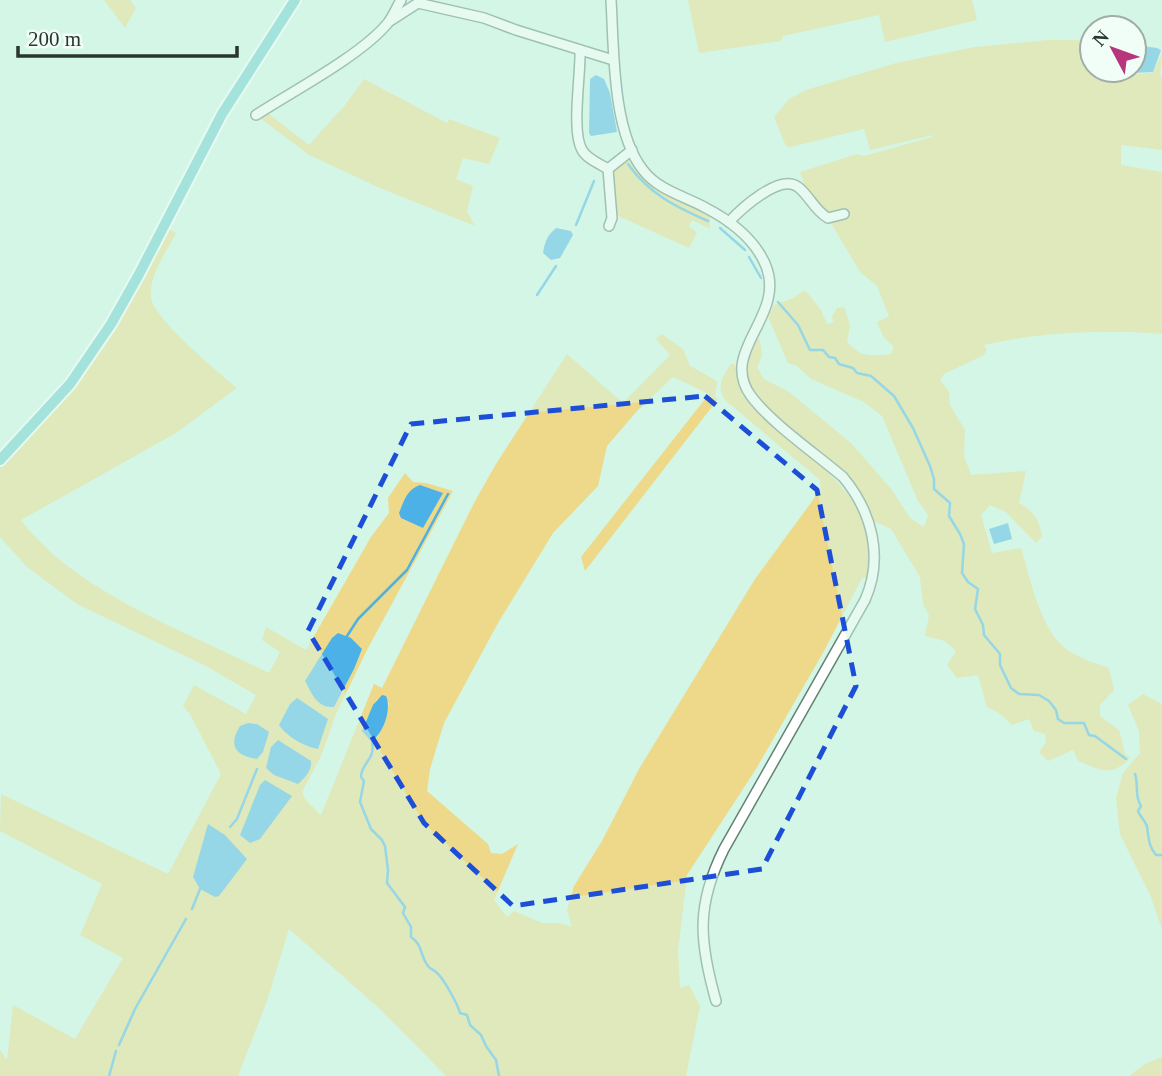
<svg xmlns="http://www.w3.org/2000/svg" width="1162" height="1076" viewBox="0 0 1162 1076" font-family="'Times New Roman',serif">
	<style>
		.green { fill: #edd989; fill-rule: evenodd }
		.water { fill: #4bb1e6 }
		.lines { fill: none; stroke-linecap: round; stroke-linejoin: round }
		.stream { stroke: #4bb1e6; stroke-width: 2.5 }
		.minor-casing { stroke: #628273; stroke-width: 12 }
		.major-casing { stroke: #fff; stroke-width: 14 }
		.minor { stroke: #fff; stroke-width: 9 }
		.major { stroke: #6bcbd0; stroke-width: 10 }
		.marked { fill: none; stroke: #1d4ed8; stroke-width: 5; stroke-dasharray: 14 9; stroke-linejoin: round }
	</style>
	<rect width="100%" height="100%" fill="#d3f6e6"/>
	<g class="green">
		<path d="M 104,0 L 130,0 L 136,8 L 125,28 Z"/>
		<path d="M 688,0 L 972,0 L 977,20 L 885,42 L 879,15 L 783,36 L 781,41 L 699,53 Z"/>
		<path d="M 1048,40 L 1092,40 L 1092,70 L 1128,70 L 1132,74 L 1151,73 L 1153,72 L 1162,53 L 1160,75 L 1162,76 L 1162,150 L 1121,145 L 1121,165 L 1162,172 L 1162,334 C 1106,329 1039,332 984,345 L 987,350 L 984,355 L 944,374 L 940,380 L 949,392 L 950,405 L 965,430 L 964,456 L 971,475 L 1026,471 L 1019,503 C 1033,510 1040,521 1042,537 L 1036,543 L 1006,512 L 990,505 L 981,515 L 992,553 L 1021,548 C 1030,578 1041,633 1069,651 C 1081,659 1095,663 1109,668 L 1114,690 L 1100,705 L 1100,716 L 1119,730 L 1125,754 L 1130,758 C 1111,778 1101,770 1078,761 L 1073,750 L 1048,761 L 1039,752 L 1046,742 L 1045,734 L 1034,731 L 1029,719 L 1012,725 L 999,713 L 987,707 L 978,675 L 957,678 L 947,665 L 956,651 L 945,641 L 925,636 L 929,615 L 923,604 L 920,577 L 891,529 L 874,521 L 860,494 L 836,467 L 765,407 L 752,392 L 745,370 L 748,352 L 756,338 L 760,340 L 762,356 L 757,367 L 764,379 L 789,392 L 851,443 L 892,490 L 910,518 L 924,527 L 928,515 L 918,501 L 882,416 L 864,402 L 811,379 L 797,366 L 788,363 L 768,317 L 774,305 L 793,298 L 805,290 L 821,310 L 827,324 L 834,322 L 832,317 L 837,308 L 844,307 L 850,325 L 847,342 C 862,358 870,356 891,354 L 894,347 L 884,338 L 877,322 L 889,316 L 877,286 L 860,272 L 828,218 L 797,186 L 804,183 L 800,172 L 857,154 L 864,156 L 932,137 L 933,135 L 870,150 L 864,129 L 790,147 L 786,146 L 774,117 L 789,99 L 806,90 L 896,63 L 975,47 Z"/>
		<path d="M 364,79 L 447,123 L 449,119 L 500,138 L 489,164 L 463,158 L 456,179 L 473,186 L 467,211 L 475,226 L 380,188 L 309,155 L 256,115 L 264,110 L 309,145 L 345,105 Z"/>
		<path d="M 626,160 C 637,163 641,176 650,183 C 668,198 690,205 710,216 L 710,229 L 692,220 L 689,226 L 697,233 L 689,248 L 614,214 L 612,170 Z"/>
		<path d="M 168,228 L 176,233 C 167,251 148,277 151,298 C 154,319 219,373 237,388 L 176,433 L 21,520 C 76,593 188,632 269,673 L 280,652 L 262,640 L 266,627 L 306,650 L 371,537 L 389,513 L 388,498 L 405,473 L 413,482 L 426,483 L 453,491 L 368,648 L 336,714 L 321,756 L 302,792 L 305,799 L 321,815 L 374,684 L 382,688 L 474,503 L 496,464 L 567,354 L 623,403 L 670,355 L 656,339 L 662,334 L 683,349 L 690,366 L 717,381 L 715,397 L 718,399 L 585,571 L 581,557 L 709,394 L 673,377 L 637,411 L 607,446 L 598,486 L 553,533 L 498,623 L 444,723 L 430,769 L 427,791 L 488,844 L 491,853 L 502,854 L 518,844 L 494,900 L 507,917 L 514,911 L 542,923 L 560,923 L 572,927 L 567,910 L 574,886 L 602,841 L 639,769 L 755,579 L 821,489 L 820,480 L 725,400 C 716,386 722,377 731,364 L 735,364 C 739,376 741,390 748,400 C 756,412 768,421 779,430 C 829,473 879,504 868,579 L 862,578 L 824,651 L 756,769 L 687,875 L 678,952 L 680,988 L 689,985 L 700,1006 L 686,1076 L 446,1076 L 380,1009 L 289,929 L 267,1001 L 238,1076 L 0,1076 L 0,1050 L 7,1060 L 13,1005 L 75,1039 L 123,958 L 80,935 L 102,884 L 0,831 L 1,794 L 168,874 L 221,774 L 190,714 L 183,706 L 194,685 L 246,714 L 256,695 L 204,665 L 77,604 L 27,567 L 0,537 L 0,467 C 36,432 71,396 98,354 C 124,313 146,271 168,228 ZM 377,699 L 389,703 L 384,725 L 377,738 L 365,722 Z"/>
		<path d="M 1143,694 L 1162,704 L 1162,929 L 1151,897 L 1120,834 L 1116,798 L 1123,773 L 1140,753 L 1139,731 L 1128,705 Z"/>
		<path d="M 1162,1057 L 1162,1076 L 1129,1076 L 1145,1064 Z"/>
	</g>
	<g class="water">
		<path d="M 1134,45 L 1157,48 L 1161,50 L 1153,72 L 1130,73 L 1128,70 L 1134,70 Z"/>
		<path d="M 596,75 L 604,79 L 610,93 L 617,132 L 591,136 L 589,133 L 590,79 Z"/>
		<path d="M 556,228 L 571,231 L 573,235 L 560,258 L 551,260 L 543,253 C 545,241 547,236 556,228 Z"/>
		<path d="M 420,485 L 443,493 L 423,528 L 401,518 L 399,513 C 404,501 407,489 420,485 Z"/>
		<path d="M 1008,523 L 1012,539 L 994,544 L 989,529 Z"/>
		<path d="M 338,633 L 351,638 L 362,649 L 354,669 L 334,707 C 316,708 312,693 305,681 L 332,638 Z"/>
		<path d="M 382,695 L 386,696 C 392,709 383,735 371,741 L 362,731 L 373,705 Z"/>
		<path d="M 297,698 L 328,719 L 318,749 C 305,747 286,736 279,725 L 290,704 Z"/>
		<path d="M 248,723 L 257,724 L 269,732 L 263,752 L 257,759 C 235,756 228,745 240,726 Z"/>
		<path d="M 278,740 L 311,761 C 312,770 305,778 298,784 L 274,775 L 266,768 L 271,747 Z"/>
		<path d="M 265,780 L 292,796 L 260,839 L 250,843 L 240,835 L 260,785 Z"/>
		<path d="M 208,824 L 225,835 L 247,859 L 219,896 L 215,897 L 200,889 L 193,877 Z"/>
	</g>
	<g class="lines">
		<g class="stream">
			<path d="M 628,164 C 649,194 676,207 708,221"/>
			<path d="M 576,225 L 594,181"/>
			<path d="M 720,228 L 745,250"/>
			<path d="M 749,257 L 761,278"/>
			<path d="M 537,295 L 556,266"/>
			<path d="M 778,302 L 798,325 L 810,350 L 823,350 L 829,357 L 835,358 L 839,364 L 853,368 L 857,373 L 871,376 L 894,396 L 913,428 L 930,466 L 934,479 L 934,489 L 950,503 L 949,516 L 960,534 L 964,544 L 962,573 L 968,582 L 978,589 L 975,609 L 983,625 L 984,635 L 1000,654 L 1000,665 L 1011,688 L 1019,694 L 1039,695 L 1049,701 L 1056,710 L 1058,719 L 1064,723 L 1084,723 L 1089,735 L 1095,736 L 1126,759"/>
			<path d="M 347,636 L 358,619 L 407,570 L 448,494"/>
			<path d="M 372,741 C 376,761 361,762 361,777 L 364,781 L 360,802 L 371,829 L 382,840 L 385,846 L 388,870 L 387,883 L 405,907 L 403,913 L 411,927 L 411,937 C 423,945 420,956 428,966 C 433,972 431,967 437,973 C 444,979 458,1005 460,1013 L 467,1015 L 470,1025 L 481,1035 L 486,1046 L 496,1060 L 499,1076"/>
			<path d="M 1135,774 C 1139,786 1134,795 1141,806 L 1138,811 C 1140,817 1146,821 1147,827 C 1149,838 1148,845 1156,855 L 1162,855"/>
			<path d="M 230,827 L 237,819 L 257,769"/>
			<path d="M 192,909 L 200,889"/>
			<path d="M 119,1045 L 135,1009 L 186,919"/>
			<path d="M 109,1076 L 116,1051"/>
		</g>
		<defs>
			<g id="minor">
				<path d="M 611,0 C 614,49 612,131 643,170 C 659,191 685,196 706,208 C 731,221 755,239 766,266 C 786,317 718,351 751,396 C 771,423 816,454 843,477 C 872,512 884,557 865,600 L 724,849 C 696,905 699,941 716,1001"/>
				<path d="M 418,3 L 484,18 L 516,30 L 613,60"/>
				<path d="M 390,21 L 418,3"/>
				<path d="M 580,50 C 581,74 571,131 582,150 C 587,159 600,164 608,169 L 632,150"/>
				<path d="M 256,115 C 293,91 360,56 387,24 C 393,17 396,8 401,0"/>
				<path d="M 608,169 L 612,218 L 609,226"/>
				<path d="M 729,222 C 741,209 780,173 798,187 C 809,195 815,211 828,218 L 844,214"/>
			</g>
			<path id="major" d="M 0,460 L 70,384 L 111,324 L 138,276 L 222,114 L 295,0"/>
		</defs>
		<use href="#minor" class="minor-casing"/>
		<use href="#major" class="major-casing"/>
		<use href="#minor" class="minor"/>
		<use href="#major" class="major"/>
	</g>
	<path d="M0 0H1162V1076H0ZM 705,396 L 817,490 L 856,686 L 762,869 L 513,906 L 424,823 L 308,631 L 411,424 Z" fill="#d3f6e6" fill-opacity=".55" fill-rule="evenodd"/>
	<path class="marked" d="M 705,396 L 817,490 L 856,686 L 762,869 L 513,906 L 424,823 L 308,631 L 411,424 Z"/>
	<g transform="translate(1113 49) rotate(311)"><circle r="33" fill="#f0fef7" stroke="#a0aea7" stroke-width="2"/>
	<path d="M0-5L12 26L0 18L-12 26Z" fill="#b7357d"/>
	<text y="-10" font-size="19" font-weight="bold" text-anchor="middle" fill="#28362f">N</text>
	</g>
	<path d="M18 46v10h219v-10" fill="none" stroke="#28362f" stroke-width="3.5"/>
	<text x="28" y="46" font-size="21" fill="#28362f" stroke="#f0fef7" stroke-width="5" paint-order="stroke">200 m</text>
</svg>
